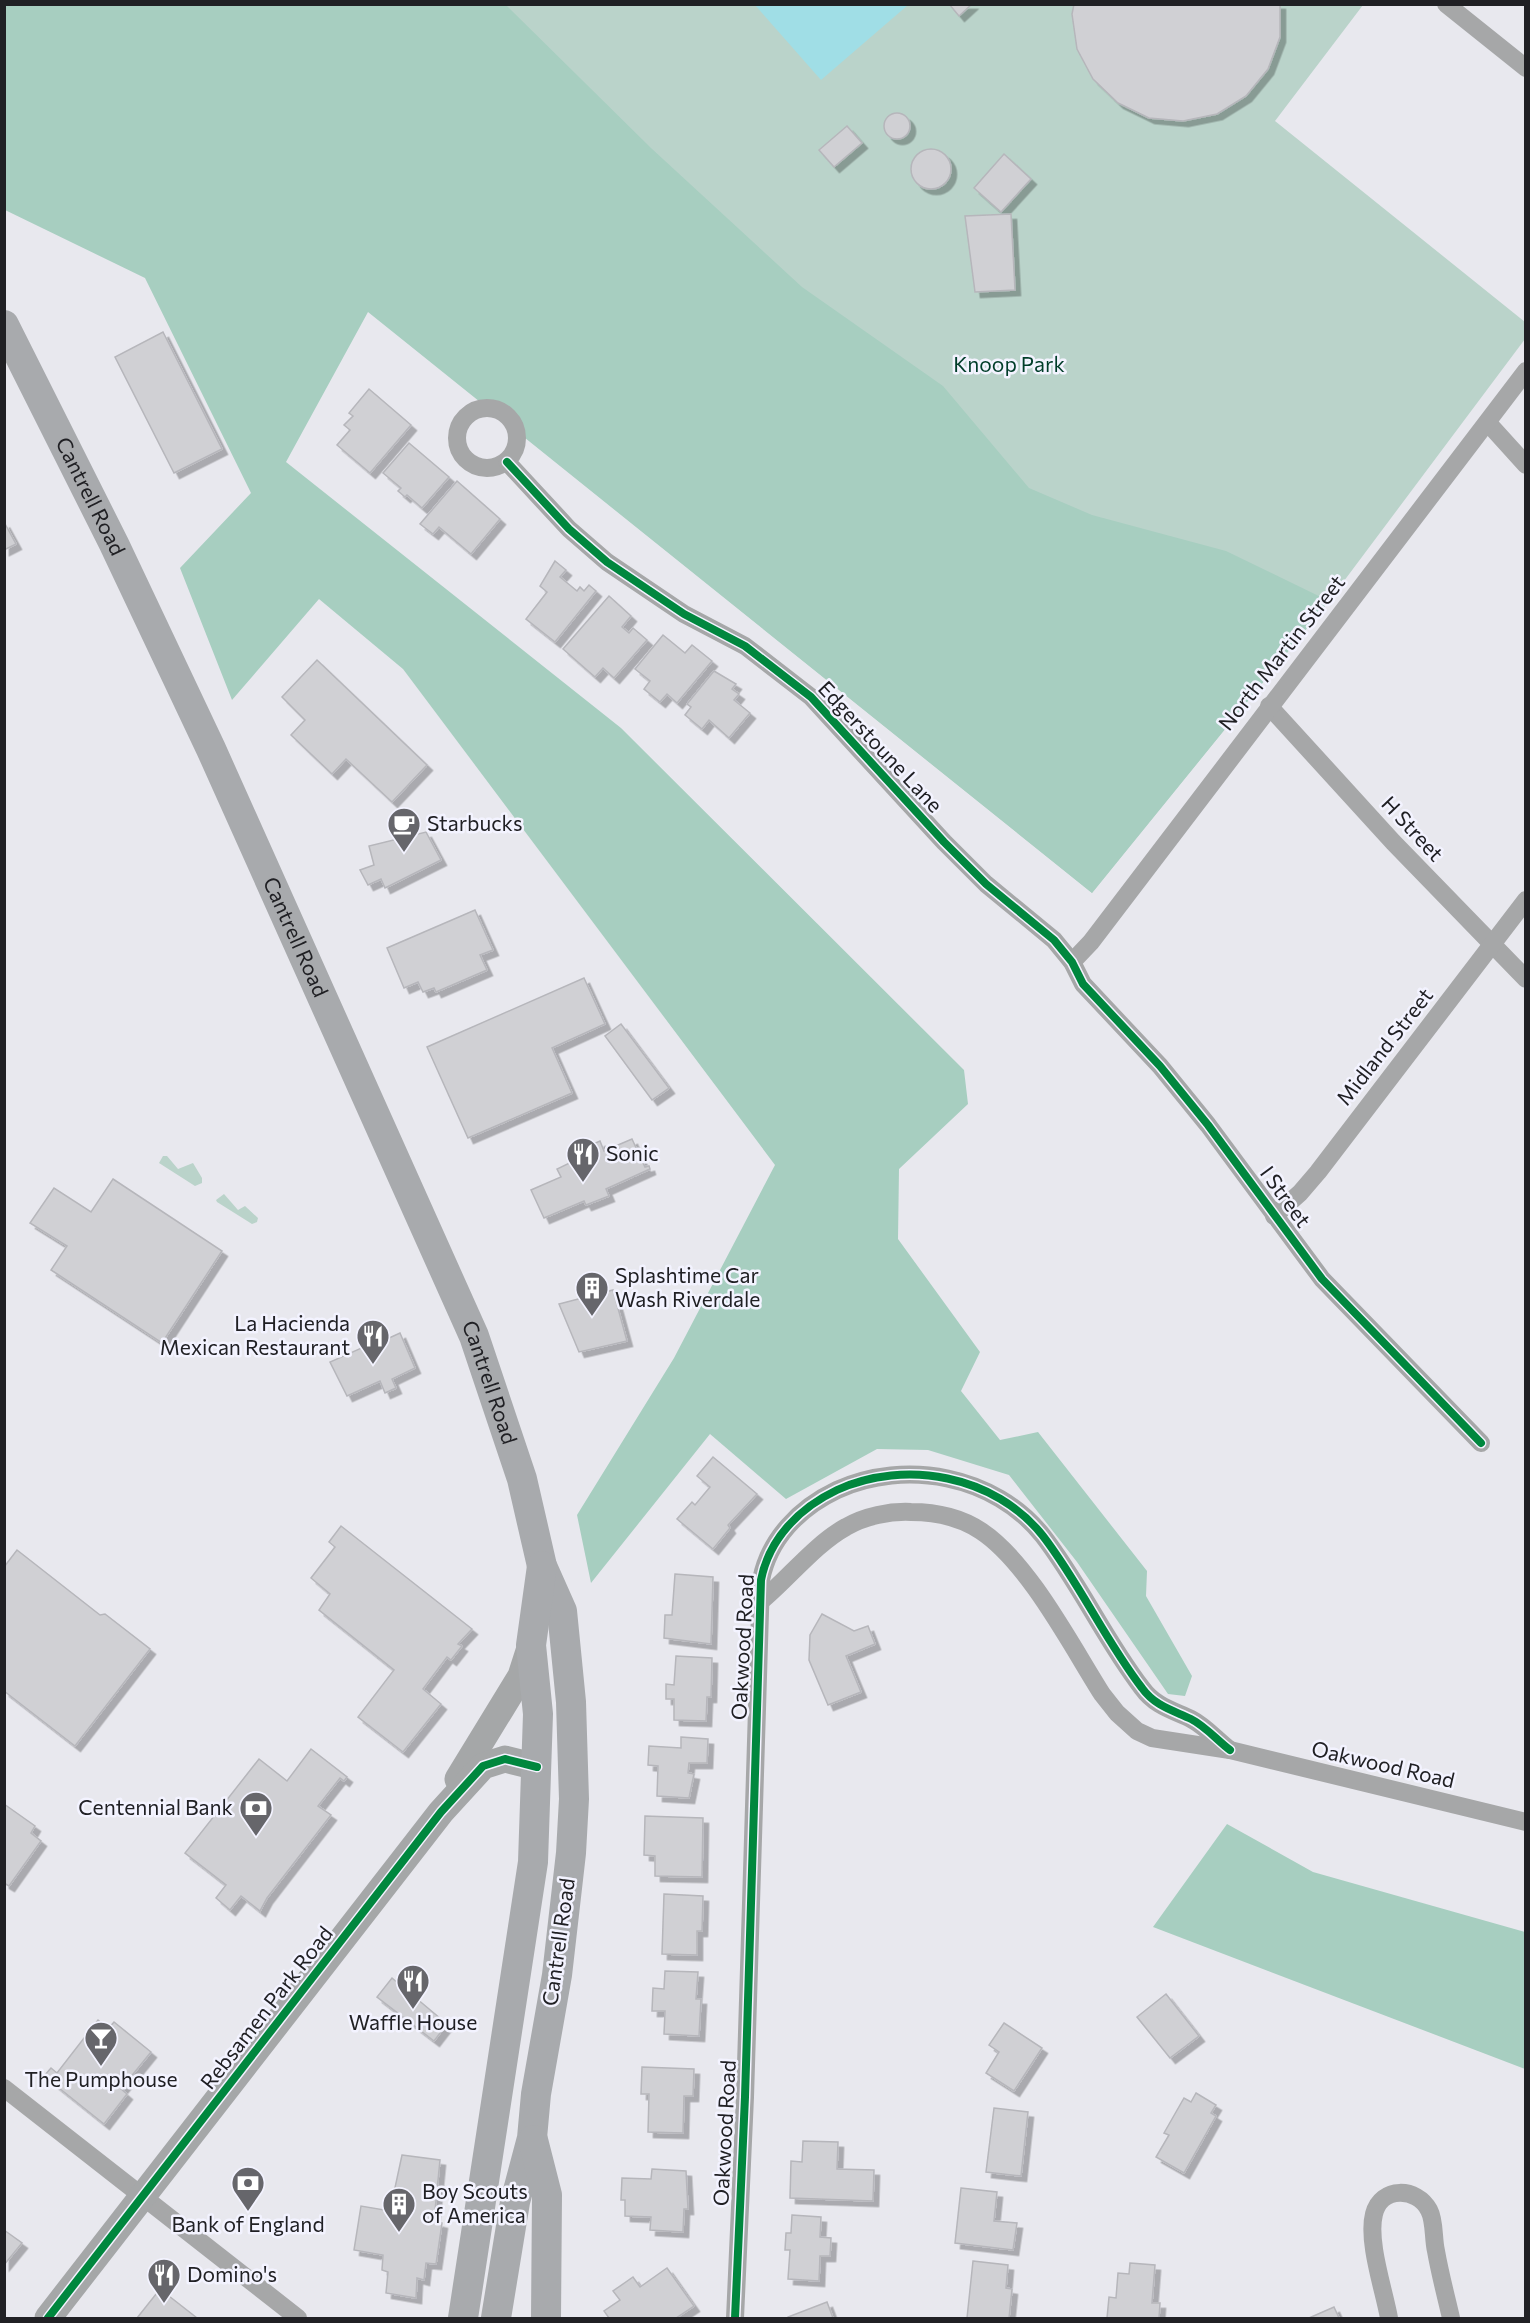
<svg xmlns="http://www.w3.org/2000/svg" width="1530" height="2323" viewBox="0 0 1530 2323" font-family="Commissioner,sans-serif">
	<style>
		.green { fill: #bad3ca }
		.forest { fill: #a7cec0 }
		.water { fill: #a0dee6 }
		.building { fill: #d0d0d4; stroke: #b6b6bb; stroke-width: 1.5; filter: url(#shadow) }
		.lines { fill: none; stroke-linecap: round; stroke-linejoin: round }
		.street { stroke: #a6a7a8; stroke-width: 18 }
		.secondary { stroke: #a5a7a8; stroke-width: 27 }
		.primary { stroke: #a8aaad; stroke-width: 30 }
		.cycleway-casing { stroke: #f3f3ff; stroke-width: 11 }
		.cycleway { stroke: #00873e; stroke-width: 8 }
		.labels { text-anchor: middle; stroke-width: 5; stroke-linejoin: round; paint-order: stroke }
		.park-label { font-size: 21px; fill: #003d29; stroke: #f3f3ff }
		.street-label { font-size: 21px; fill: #202024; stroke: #f3f3ff }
		.poi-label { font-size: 21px; fill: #202024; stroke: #f3f3ff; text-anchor: start }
	</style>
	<defs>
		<filter id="shadow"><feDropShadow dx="5.5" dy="5.5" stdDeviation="0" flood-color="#0004"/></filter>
	</defs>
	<rect width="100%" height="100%" fill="#e8e8ee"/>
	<g class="green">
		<path d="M 5,5 L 1363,5 L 1275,121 L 1525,322 L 1525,339 L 1329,601 L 1092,893 L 368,311 Z"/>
		<path d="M 163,1156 L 167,1156 L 178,1169 L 193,1163 L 202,1178 L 202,1183 L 195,1186 L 159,1163 Z"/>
		<path d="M 224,1194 L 238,1210 L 245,1206 L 258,1218 L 257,1222 L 252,1224 L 217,1202 L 216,1200 Z"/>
	</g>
	<g class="forest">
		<path d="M 4,5 L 506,5 L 651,148 L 802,287 L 943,386 L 1029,488 L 1092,515 L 1226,551 L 1329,601 L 1092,893 L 368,312 L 286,462 L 621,728 L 964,1070 L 968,1104 L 899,1169 L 898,1239 L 980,1352 L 961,1391 L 1000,1440 L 1038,1432 L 1147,1571 L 1146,1596 L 1192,1676 L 1185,1696 L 1168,1694 L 1077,1562 L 1009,1475 L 928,1450 L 877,1449 L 786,1499 L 710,1434 L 591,1583 L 577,1515 L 674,1358 L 775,1165 L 403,669 L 319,599 L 232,700 L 180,568 L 251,493 L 145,278 L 5,210 Z"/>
		<path d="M 1227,1824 L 1313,1872 L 1525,1932 L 1525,2069 L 1153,1927 Z"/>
	</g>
	<path class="water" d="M 755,5 L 908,5 L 821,80 Z"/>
	<g class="building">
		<path d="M 949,4 L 972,4 L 959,16 Z"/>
		<path d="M 1074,4 L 1280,4 L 1280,37 L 1268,69 L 1246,96 L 1217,114 L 1183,121 L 1149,118 L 1118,103 L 1093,79 L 1077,49 L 1072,14 Z"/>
		<circle cx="897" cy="126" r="13"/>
		<path d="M 847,126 L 862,143 L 834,167 L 819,150 Z"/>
		<circle cx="931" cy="169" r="20"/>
		<path d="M 1004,154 L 1031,179 L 1001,212 L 974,188 Z"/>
		<path d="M 1011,214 L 1015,290 L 975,292 L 965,216 Z"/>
		<path d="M 163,332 L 222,449 L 174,473 L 115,357 Z"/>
		<path d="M 369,389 L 411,425 L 370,473 L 337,445 L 350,430 L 344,425 L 353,416 L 349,413 Z"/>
		<path d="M 409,443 L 449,477 L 422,508 L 407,495 L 405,497 L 398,491 L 401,488 L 383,473 Z"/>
		<path d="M 457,481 L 500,519 L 471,554 L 439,527 L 433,534 L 420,524 Z"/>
		<path d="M 4,522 L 16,544 L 4,550 Z"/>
		<path d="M 555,561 L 566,570 L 560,577 L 577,591 L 580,587 L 584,591 L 589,585 L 596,591 L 555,642 L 526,619 L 547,592 L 540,586 Z"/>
		<path d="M 609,596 L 631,616 L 622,627 L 629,633 L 633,628 L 647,640 L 614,678 L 603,668 L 595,677 L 563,649 Z"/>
		<path d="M 663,635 L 685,653 L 692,645 L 712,661 L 677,703 L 667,694 L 660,702 L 644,689 L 650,681 L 635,669 Z"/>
		<path d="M 317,660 L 427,765 L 392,802 L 346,759 L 332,774 L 291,735 L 305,720 L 282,697 Z"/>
		<path d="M 714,671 L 736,684 L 732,689 L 739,694 L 734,700 L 750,713 L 729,738 L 709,720 L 702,729 L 685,715 L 691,707 L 687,704 Z"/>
		<path d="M 426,832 L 441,860 L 385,888 L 381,879 L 368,885 L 360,870 L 374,865 L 369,846 Z"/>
		<path d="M 475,910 L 493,950 L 480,955 L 487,970 L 436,992 L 434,988 L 423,992 L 418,982 L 404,988 L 387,948 Z"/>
		<path d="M 584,978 L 605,1024 L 552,1048 L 572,1093 L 468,1138 L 427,1047 Z"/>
		<path d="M 621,1024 L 669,1088 L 652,1100 L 605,1036 Z"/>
		<path d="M 632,1139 L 645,1167 L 649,1166 L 650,1169 L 606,1189 L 609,1196 L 586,1205 L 584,1201 L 544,1218 L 531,1190 L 561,1177 L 557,1169 L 578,1159 L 575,1152 L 600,1141 L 604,1151 Z"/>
		<path d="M 113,1179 L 222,1251 L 162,1343 L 51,1270 L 67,1246 L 30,1223 L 54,1188 L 91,1212 Z"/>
		<path d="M 613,1290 L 627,1341 L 579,1352 L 559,1304 Z"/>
		<path d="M 400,1333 L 415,1368 L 392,1379 L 396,1388 L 385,1393 L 380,1381 L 347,1396 L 330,1362 L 364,1347 L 360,1339 L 372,1334 L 376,1344 Z"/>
		<path d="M 713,1457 L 757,1494 L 728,1525 L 730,1528 L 713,1549 L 677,1519 L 692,1502 L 695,1505 L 710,1487 L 697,1476 Z"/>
		<path d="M 341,1526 L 472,1629 L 458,1644 L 462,1646 L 451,1660 L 447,1657 L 423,1689 L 441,1704 L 403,1752 L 358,1717 L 394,1670 L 319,1610 L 330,1594 L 311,1578 L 335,1547 L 329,1542 Z"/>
		<path d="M 17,1550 L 100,1615 L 105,1614 L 150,1649 L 75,1746 L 4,1691 L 4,1567 Z"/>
		<path d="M 675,1574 L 713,1577 L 711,1644 L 664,1638 L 665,1615 L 672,1615 Z"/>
		<path d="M 822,1614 L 854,1631 L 868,1626 L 875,1644 L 846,1656 L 861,1692 L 828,1705 L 809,1660 L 810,1635 Z"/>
		<path d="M 676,1656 L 712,1658 L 711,1697 L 707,1697 L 706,1721 L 674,1720 L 674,1699 L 666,1699 L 666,1684 L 674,1685 Z"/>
		<path d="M 681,1737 L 708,1739 L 707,1763 L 689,1763 L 688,1773 L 694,1774 L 689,1798 L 657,1796 L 658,1766 L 648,1765 L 649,1746 L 681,1748 Z"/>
		<path d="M 311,1749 L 347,1777 L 344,1781 L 340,1778 L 318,1806 L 331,1815 L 267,1898 L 260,1911 L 241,1896 L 230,1910 L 216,1898 L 226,1885 L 185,1853 L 259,1759 L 287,1781 Z"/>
		<path d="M 4,1804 L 35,1826 L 31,1833 L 41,1841 L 9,1886 L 4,1883 Z"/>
		<path d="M 645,1816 L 703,1818 L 702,1877 L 655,1876 L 655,1856 L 644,1855 Z"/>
		<path d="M 664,1894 L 703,1896 L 702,1931 L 697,1931 L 697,1955 L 662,1954 Z"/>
		<path d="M 665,1971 L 698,1972 L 696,1999 L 701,1999 L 699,2036 L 664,2034 L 665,2011 L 652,2011 L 653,1988 L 664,1989 Z"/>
		<path d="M 392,1978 L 447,2024 L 434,2041 L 377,1997 Z"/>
		<path d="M 1166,1994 L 1199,2036 L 1170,2058 L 1137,2017 Z"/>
		<path d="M 98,2020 L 108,2029 L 114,2022 L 151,2052 L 121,2089 L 127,2094 L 104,2124 L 44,2076 L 51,2068 L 57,2073 Z"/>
		<path d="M 1004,2023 L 1042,2048 L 1014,2091 L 986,2073 L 999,2052 L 989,2045 Z"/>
		<path d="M 642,2067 L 694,2069 L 693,2096 L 684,2096 L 683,2133 L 648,2132 L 649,2094 L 641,2094 Z"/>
		<path d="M 1196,2093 L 1216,2105 L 1211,2113 L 1216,2116 L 1184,2173 L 1156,2157 L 1169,2135 L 1164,2133 L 1184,2098 L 1191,2102 Z"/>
		<path d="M 994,2108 L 1028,2112 L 1021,2176 L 986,2172 Z"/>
		<path d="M 803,2141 L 838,2142 L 837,2169 L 874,2170 L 873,2201 L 790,2198 L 791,2161 L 802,2162 Z"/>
		<path d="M 402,2155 L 440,2160 L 434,2221 L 442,2223 L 436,2264 L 426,2263 L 424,2280 L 417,2278 L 416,2298 L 386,2293 L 388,2272 L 382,2270 L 383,2255 L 354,2250 L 361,2206 L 390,2211 Z"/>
		<path d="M 652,2169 L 686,2171 L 688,2209 L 684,2209 L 683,2232 L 650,2230 L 651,2217 L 625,2216 L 625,2200 L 621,2200 L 622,2178 L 651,2179 Z"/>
		<path d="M 961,2188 L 997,2192 L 994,2221 L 1017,2223 L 1013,2250 L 955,2243 Z"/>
		<path d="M 792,2215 L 821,2217 L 820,2237 L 831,2238 L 830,2256 L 820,2256 L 819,2281 L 788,2279 L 790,2250 L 785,2250 L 786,2233 L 791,2233 Z"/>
		<path d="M 4,2230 L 22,2243 L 4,2265 Z"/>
		<path d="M 973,2261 L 1008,2265 L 1006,2288 L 1012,2289 L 1009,2318 L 967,2318 Z"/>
		<path d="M 1130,2263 L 1155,2265 L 1152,2303 L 1160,2303 L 1159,2318 L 1107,2318 L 1109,2297 L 1116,2298 L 1118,2273 L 1129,2274 Z"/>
		<path d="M 667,2268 L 694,2306 L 676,2318 L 609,2318 L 604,2311 L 620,2300 L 613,2291 L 633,2277 L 640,2287 Z"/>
		<path d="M 160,2289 L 197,2318 L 137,2318 Z"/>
		<path d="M 827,2302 L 833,2318 L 788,2318 L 788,2317 Z"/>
		<path d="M 1334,2307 L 1339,2318 L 1309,2318 Z"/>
	</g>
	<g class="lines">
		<g class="street">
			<path d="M 1446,4 L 1526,68"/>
			<circle cx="487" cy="438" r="30"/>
			<path d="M 1488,423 L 1526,465"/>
			<path d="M 507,462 L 569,529 L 607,562 L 684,614 L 745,646 L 811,697 L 944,842 L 986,884 L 1054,940 L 1072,962 L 1083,984 L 1160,1066 L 1208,1125 L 1322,1279 L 1481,1443"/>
			<path d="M 1269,706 L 1393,842 L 1526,979"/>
			<path d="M 1072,962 L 1091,942 L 1526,371"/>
			<path d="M 1274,1216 L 1300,1193 L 1318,1172 L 1526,900"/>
			<path d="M 760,1602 C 788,1579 815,1544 846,1527 C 865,1516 890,1511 911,1512 C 935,1512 960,1517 981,1531 C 1028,1562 1071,1645 1102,1694 L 1117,1713 L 1137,1731 L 1152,1738 L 1230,1750 L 1526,1822"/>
			<path d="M 4,2088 L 298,2318"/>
			<path d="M 735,2318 L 745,2097 L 761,1580 C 769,1539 799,1508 837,1490 C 905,1459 995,1475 1043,1536 C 1080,1584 1105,1640 1142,1688 C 1155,1706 1172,1710 1191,1719 C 1205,1726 1218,1741 1230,1750"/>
			<path d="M 1389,2318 C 1384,2290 1367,2241 1374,2214 C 1381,2186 1417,2187 1429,2210 C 1435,2221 1433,2239 1436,2251 C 1440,2274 1446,2296 1451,2318"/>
		</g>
		<g class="secondary">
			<path d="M 458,1779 L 521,1676 L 531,1645"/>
			<path d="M 48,2318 L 441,1812 L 483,1766 L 505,1759 L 537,1767"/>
		</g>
		<g class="primary">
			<path id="s1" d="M 4,325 L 114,544 L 211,749 L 474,1336 L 522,1479 L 542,1566 L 562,1611 L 571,1702 L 574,1799 L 571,1853 L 557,1975 L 536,2094 L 532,2138 L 515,2202 L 496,2318"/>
			<path d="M 533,2140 L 547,2195 L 546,2318"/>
			<path d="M 463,2318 L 533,1862 L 538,1714 L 531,1645 L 542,1566"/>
		</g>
		<defs>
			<g id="cycleway">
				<path d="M 507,462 L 569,529 L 607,562 L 684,614 L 745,646 L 811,697 L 944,842 L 986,884 L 1054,940 L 1072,962 L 1083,984 L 1160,1066 L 1208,1125 L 1322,1279 L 1481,1443"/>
				<path d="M 48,2318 L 441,1812 L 483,1766 L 505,1759 L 537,1767"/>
				<path d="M 735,2318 L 745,2097 L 761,1580 C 769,1539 799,1508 837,1490 C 905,1459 995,1475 1043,1536 C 1080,1584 1105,1640 1142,1688 C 1155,1706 1172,1710 1191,1719 C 1205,1726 1218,1741 1230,1750"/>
			</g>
		</defs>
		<use href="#cycleway" class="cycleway-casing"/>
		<use href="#cycleway" class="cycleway"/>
	</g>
	<defs>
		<symbol id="cafe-pin" viewBox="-11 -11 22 30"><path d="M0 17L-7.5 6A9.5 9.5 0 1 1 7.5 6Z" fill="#66666b" stroke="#f3f3ff"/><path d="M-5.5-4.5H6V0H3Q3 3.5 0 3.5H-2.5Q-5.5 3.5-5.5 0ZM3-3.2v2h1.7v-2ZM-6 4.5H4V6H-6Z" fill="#fff"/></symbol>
		<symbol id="restaurant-pin" viewBox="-11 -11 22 30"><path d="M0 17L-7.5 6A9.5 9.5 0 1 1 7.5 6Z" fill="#66666b" stroke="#f3f3ff"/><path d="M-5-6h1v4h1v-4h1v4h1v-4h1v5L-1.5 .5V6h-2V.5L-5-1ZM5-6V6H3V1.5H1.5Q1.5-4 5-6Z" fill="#fff"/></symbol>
		<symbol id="building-pin" viewBox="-11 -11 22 30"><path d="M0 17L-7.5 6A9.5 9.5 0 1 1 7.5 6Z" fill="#66666b" stroke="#f3f3ff"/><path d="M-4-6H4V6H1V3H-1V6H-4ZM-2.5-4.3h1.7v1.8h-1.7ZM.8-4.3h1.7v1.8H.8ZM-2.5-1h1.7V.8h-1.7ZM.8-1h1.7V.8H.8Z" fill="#fff"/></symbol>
		<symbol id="bank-pin" viewBox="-11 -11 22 30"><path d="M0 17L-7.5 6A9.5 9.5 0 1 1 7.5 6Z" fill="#66666b" stroke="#f3f3ff"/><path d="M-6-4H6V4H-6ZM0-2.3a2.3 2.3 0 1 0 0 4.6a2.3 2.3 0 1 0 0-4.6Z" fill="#fff"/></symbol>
		<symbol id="bar-pin" viewBox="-11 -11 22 30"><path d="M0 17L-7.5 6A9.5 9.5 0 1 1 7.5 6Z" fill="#66666b" stroke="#f3f3ff"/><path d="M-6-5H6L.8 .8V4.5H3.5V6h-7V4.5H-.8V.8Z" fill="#fff"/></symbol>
	</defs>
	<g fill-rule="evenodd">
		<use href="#cafe-pin" x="385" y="805" width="38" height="52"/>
		<use href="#restaurant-pin" x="564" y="1135" width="38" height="52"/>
		<use href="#building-pin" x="573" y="1269" width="38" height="52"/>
		<use href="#restaurant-pin" x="354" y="1317" width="38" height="52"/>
		<use href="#bank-pin" x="237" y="1789" width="38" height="52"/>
		<use href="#restaurant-pin" x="394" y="1962" width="38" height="52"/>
		<use href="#bar-pin" x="82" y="2019" width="38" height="52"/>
		<use href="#bank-pin" x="229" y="2164" width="38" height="52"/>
		<use href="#building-pin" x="380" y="2185" width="38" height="52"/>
		<use href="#restaurant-pin" x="145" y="2256" width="38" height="52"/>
	</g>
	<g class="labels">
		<g class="park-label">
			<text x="1009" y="372">Knoop Park</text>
		</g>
		<g class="street-label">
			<text dy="7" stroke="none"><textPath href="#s1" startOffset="192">Cantrell Road</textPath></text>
			<text transform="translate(1282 653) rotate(-52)" y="7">North Martin Street</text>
			<text transform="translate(880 747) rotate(47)" y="7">Edgerstoune Lane</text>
			<text transform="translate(1412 829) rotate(47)" y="7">H Street</text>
			<text dy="7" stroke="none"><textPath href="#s1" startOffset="678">Cantrell Road</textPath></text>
			<text transform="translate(1385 1047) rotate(-52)" y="7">Midland Street</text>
			<text transform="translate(1285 1197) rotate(54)" y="7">I Street</text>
			<text dy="7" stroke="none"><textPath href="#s1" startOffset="1164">Cantrell Road</textPath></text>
			<text transform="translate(743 1647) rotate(-87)" y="7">Oakwood Road</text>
			<text transform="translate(1383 1765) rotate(13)" y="7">Oakwood Road</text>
			<text transform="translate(559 1942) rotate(-82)" y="7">Cantrell Road</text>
			<text transform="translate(267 2008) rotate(-52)" y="7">Rebsamen Park Road</text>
			<text transform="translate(725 2133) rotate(-87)" y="7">Oakwood Road</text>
		</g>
		<g class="poi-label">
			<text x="427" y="831">Starbucks</text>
			<text x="606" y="1161">Sonic</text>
			<text x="615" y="1283">Splashtime Car<tspan x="615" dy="24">Wash Riverdale</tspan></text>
			<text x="350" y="1331" text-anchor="end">La Hacienda<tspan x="350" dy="24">Mexican Restaurant</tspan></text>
			<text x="233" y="1815" text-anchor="end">Centennial Bank</text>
			<text x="413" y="2030" text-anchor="middle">Waffle House</text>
			<text x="101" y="2087" text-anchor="middle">The Pumphouse</text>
			<text x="422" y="2199">Boy Scouts<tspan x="422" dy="24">of America</tspan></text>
			<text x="248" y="2232" text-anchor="middle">Bank of England</text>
			<text x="187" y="2282">Domino's</text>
		</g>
	</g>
	<rect width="1530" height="2323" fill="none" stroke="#202024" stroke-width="12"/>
</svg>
